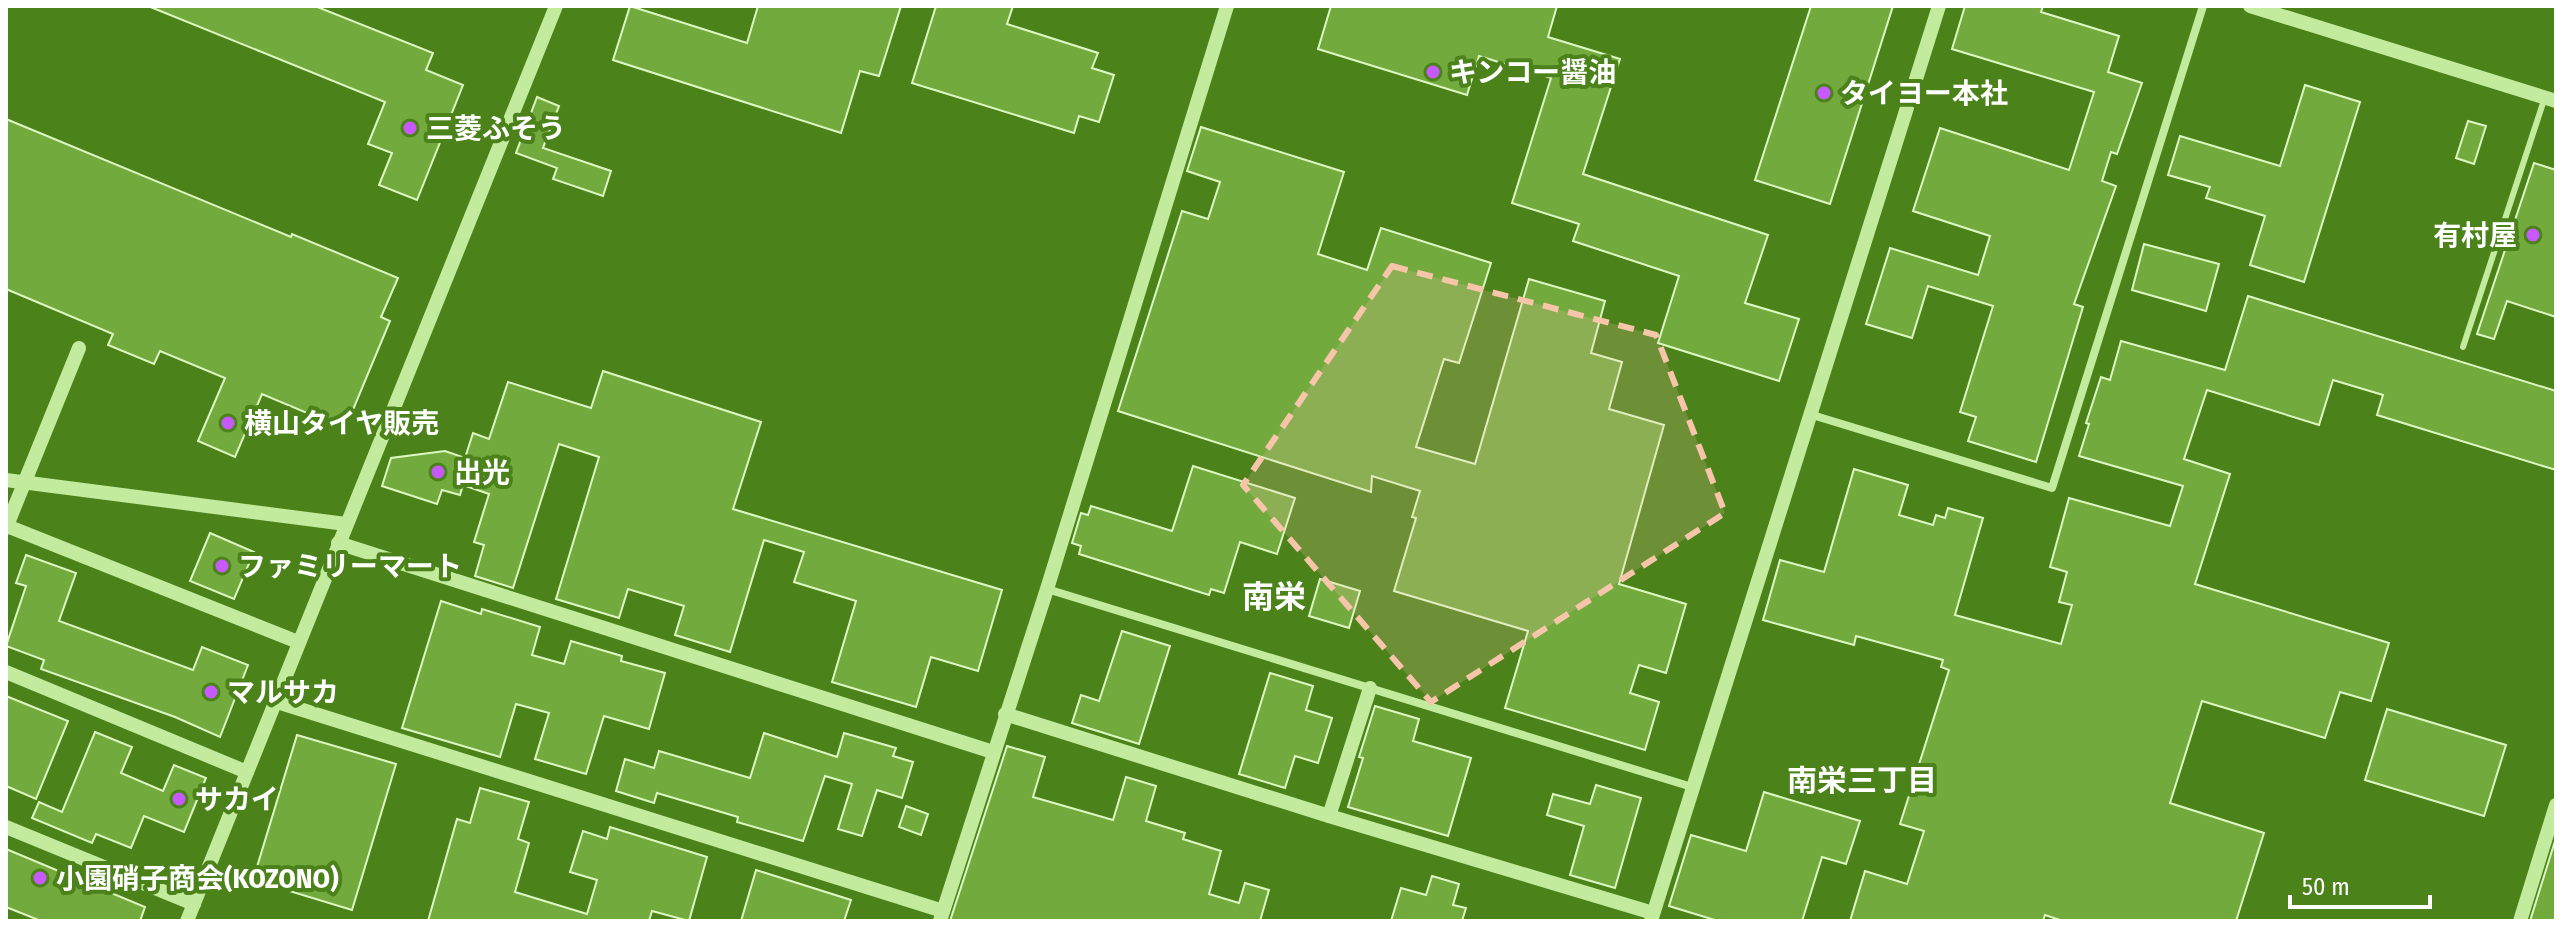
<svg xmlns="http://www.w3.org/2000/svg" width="2562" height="927" viewBox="0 0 2562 927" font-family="'Fira Sans Condensed','Noto Sans JP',sans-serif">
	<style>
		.building { fill: #72aa3e; stroke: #dcf8c2; stroke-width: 2 }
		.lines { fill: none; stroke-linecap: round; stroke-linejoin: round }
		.service { stroke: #c3eb9e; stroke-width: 6 }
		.minor { stroke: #c3eb9e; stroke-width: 8 }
		.tertiary { stroke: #c3eb9e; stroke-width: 14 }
		.marked { fill: #f7c5aa; fill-opacity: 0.2; stroke: #f7c5aa; stroke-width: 6; stroke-dasharray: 16 10; stroke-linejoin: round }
		.poi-dot { fill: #c859fd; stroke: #4b821a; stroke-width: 3 }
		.labels { text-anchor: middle; stroke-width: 8; stroke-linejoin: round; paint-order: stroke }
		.poi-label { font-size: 28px; font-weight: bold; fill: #fff; stroke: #4b821a; text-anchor: start }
		.neighbourhood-label { font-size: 30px; font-weight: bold; fill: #fff; stroke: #4b821a }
		.quarter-label { font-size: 32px; font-weight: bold; fill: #fff; stroke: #4b821a }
	</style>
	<rect width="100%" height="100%" fill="#4b821a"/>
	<g class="building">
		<path d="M 148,6 L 315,6 L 433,53 L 426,70 L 463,85 L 417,200 L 379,185 L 392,153 L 368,144 L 385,102 Z"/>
		<path d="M 630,6 L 747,43 L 758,6 L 901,6 L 879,76 L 860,71 L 841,133 L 613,60 Z"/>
		<path d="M 936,6 L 1013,6 L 1007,24 L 1098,53 L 1092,68 L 1114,75 L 1099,122 L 1079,116 L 1074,133 L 912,83 Z"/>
		<path d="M 1331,6 L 1557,6 L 1548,37 L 1620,59 L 1583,174 L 1768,235 L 1745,303 L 1799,319 L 1779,381 L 1658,343 L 1679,276 L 1573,241 L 1579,224 L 1512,203 L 1551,78 L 1479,56 L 1467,95 L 1318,49 Z"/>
		<path d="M 1811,6 L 1893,6 L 1830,204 L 1755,180 Z"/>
		<path d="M 1965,6 L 2043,6 L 2041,12 L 2119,36 L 2108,72 L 2142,83 L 2117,154 L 2111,152 L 2102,181 L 2116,186 L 2074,304 L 2083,307 L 2036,462 L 1968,441 L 1976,417 L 1960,412 L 1993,306 L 1928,286 L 1912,338 L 1866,324 L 1890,248 L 1978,275 L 1990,236 L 1913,211 L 1940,128 L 2069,170 L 2094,92 L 1952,49 Z"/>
		<path d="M 2305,85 L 2360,102 L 2304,282 L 2250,265 L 2265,216 L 2206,198 L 2210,187 L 2168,175 L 2180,136 L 2280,166 Z"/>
		<path d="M 537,97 L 559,106 L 543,148 L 611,171 L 603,196 L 553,179 L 557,168 L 516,153 Z"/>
		<path d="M 6,119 L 291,237 L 292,234 L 398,278 L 381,317 L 390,321 L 345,429 L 262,394 L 235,457 L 198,441 L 225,378 L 160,351 L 154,364 L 108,345 L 113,334 L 6,289 Z"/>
		<path d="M 2468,121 L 2486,126 L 2474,164 L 2456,158 Z"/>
		<path d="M 1201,127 L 1344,172 L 1318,254 L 1367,270 L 1381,228 L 1491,263 L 1459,363 L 1444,359 L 1416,447 L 1475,464 L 1529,279 L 1605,301 L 1591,353 L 1622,362 L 1609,409 L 1664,425 L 1619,584 L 1686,604 L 1666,673 L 1639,665 L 1630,693 L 1659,702 L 1645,750 L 1505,708 L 1528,631 L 1394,591 L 1416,518 L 1412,517 L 1420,491 L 1372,476 L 1371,492 L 1118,411 L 1182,211 L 1208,219 L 1220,182 L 1187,171 Z"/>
		<path d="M 2534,163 L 2556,170 L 2556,317 L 2507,301 L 2494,339 L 2477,334 Z"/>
		<path d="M 2144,244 L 2219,264 L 2206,311 L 2132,290 Z"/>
		<path d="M 2248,296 L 2556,391 L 2556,470 L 2377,415 L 2383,395 L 2333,380 L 2319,425 L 2207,390 L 2184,459 L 2230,474 L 2195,584 L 2389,643 L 2371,701 L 2340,692 L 2325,738 L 2202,701 L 2170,803 L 2264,833 L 2236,921 L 2063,921 L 2045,915 L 2043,921 L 1850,921 L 1865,871 L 1907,884 L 1924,831 L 1900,824 L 1949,670 L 1941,667 L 1943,660 L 1856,636 L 1854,645 L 1763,620 L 1780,560 L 1824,572 L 1854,469 L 1908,485 L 1899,515 L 1933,525 L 1936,515 L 1945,518 L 1948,508 L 1983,518 L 1955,615 L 2061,644 L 2072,605 L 2059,602 L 2067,572 L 2050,567 L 2069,498 L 2170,526 L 2183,486 L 2079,456 L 2089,424 L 2086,423 L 2101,377 L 2110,380 L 2121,341 L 2225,370 Z"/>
		<path d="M 603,371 L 761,422 L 733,509 L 1002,590 L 978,671 L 931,657 L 916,707 L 832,682 L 856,601 L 794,582 L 804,552 L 764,540 L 730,652 L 675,635 L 684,606 L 628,589 L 619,618 L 556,599 L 599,457 L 559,444 L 513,588 L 475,576 L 484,545 L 474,542 L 489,494 L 463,485 L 460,495 L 442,490 L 437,504 L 382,486 L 391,458 L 445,451 L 465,458 L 473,433 L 489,439 L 508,382 L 591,408 Z"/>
		<path d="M 1193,466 L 1295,498 L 1277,554 L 1240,542 L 1224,593 L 1211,589 L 1209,595 L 1079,554 L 1081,546 L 1072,543 L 1081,513 L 1088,515 L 1091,506 L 1172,531 Z"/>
		<path d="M 210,533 L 254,552 L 234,599 L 190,581 Z"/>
		<path d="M 26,555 L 76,573 L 59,621 L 193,670 L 202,647 L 248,665 L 220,737 L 175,717 L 41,669 L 44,660 L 6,646 L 26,586 L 16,583 Z"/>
		<path d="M 1320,579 L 1360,591 L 1349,628 L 1309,616 Z"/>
		<path d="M 441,601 L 481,614 L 482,609 L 540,627 L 532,655 L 564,664 L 571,641 L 622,656 L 621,661 L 665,673 L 649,729 L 604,716 L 586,774 L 535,759 L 549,713 L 516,704 L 500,757 L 402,728 Z"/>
		<path d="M 1122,631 L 1170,646 L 1139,744 L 1072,723 L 1081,695 L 1099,701 Z"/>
		<path d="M 1270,673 L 1313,686 L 1306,710 L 1332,718 L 1318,763 L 1295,756 L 1285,788 L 1239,774 Z"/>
		<path d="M 6,696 L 68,721 L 36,799 L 6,786 Z"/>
		<path d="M 1375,706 L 1419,719 L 1413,741 L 1471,758 L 1448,836 L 1348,807 L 1363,758 L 1359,757 Z"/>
		<path d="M 2387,709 L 2506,745 L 2484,816 L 2365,780 Z"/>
		<path d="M 95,732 L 132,747 L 121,773 L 163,791 L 174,765 L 206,778 L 184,832 L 144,816 L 131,848 L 96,834 L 92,843 L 32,818 L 39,802 L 62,812 Z"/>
		<path d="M 764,733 L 837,757 L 844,733 L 896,748 L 893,756 L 913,762 L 902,798 L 877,790 L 862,836 L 838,829 L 852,784 L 825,776 L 803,841 L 737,822 L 738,817 L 657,793 L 654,803 L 616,791 L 625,759 L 654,768 L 659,751 L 750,778 Z"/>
		<path d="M 297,735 L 396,764 L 352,910 L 253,880 Z"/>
		<path d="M 1007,746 L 1045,757 L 1033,797 L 1113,820 L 1126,777 L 1156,786 L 1146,821 L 1185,833 L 1183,839 L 1221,851 L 1209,894 L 1239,903 L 1245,883 L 1269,890 L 1260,921 L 950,921 Z"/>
		<path d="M 1596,785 L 1641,798 L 1615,888 L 1570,875 L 1584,826 L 1547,815 L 1553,794 L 1590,804 Z"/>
		<path d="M 480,788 L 529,802 L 518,839 L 529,843 L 515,892 L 587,914 L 597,880 L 570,872 L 583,831 L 607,839 L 610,827 L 707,857 L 689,921 L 652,911 L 649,921 L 428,921 L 457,819 L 470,823 Z"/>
		<path d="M 1764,792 L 1860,821 L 1846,864 L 1822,857 L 1802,921 L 1718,921 L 1669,906 L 1691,835 L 1746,851 Z"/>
		<path d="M 906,806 L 928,814 L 921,835 L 899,827 Z"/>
		<path d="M 2555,841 L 2556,921 L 2530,921 Z"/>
		<path d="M 6,849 L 145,907 L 140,921 L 41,921 L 6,907 Z"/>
		<path d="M 756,870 L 851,900 L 844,921 L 741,921 Z"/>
		<path d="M 1432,876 L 1459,884 L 1453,905 L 1466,908 L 1462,921 L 1391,921 L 1401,888 L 1426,895 Z"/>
	</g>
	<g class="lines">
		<path class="service" d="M 2463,347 L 2545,97"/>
		<g class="minor">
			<path d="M 1809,414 L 2052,488 L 2203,6"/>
			<path d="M 1047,589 L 1692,787"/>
		</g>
		<g class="tertiary">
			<path d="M 2250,6 L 2556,101"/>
			<path d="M 6,480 L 346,524"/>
			<path d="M 7,526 L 298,642"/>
			<path d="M 6,528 L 79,348"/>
			<path d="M 338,543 L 993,752"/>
			<path d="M 6,672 L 247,772"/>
			<path d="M 274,701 L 943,911"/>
			<path d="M 1005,714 L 1329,816 L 1653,913"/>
			<path d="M 1329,816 L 1370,688"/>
			<path d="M 6,827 L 194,904"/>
			<path d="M 187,921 L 556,6"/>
			<path d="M 940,921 L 1047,589 L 1227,6"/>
			<path d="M 1651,921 L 1939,6"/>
			<path d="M 2520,921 L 2556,805"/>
		</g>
	</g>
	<path class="marked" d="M 1392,266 L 1656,335 L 1725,513 L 1431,702 L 1243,485 Z"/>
	<g class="poi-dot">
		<circle cx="1433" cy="72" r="8"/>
		<circle cx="1824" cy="93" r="8"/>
		<circle cx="410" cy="128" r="8"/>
		<circle cx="2533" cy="235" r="8"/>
		<circle cx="228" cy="423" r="8"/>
		<circle cx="438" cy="472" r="8"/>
		<circle cx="222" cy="566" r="8"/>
		<circle cx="211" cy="692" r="8"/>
		<circle cx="179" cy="799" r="8"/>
		<circle cx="40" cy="878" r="8"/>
	</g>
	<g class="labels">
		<g class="poi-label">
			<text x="1449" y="82">キンコー醤油</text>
			<text x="1840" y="103">タイヨー本社</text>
			<text x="426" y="138">三菱ふそう</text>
			<text x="2517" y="245" text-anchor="end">有村屋</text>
			<text x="244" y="433">横山タイヤ販売</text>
			<text x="454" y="482">出光</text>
			<text x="238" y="576">ファミリーマート</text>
			<text x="227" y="702">マルサカ</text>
			<text x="195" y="809">サカイ</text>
			<text x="56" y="888">小園硝子商会(KOZONO)</text>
		</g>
		<g class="neighbourhood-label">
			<text x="1862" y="791">南栄三丁目</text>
		</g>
		<g class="quarter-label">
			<text x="1274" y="608">南栄</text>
		</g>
	</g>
	<rect width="2562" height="927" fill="none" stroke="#ffffff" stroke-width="16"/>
	<path d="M2290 895v12h140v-12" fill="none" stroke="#ffffff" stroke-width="4"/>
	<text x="2302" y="895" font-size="24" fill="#ffffff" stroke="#4b821a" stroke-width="6" paint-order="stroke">50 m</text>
</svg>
